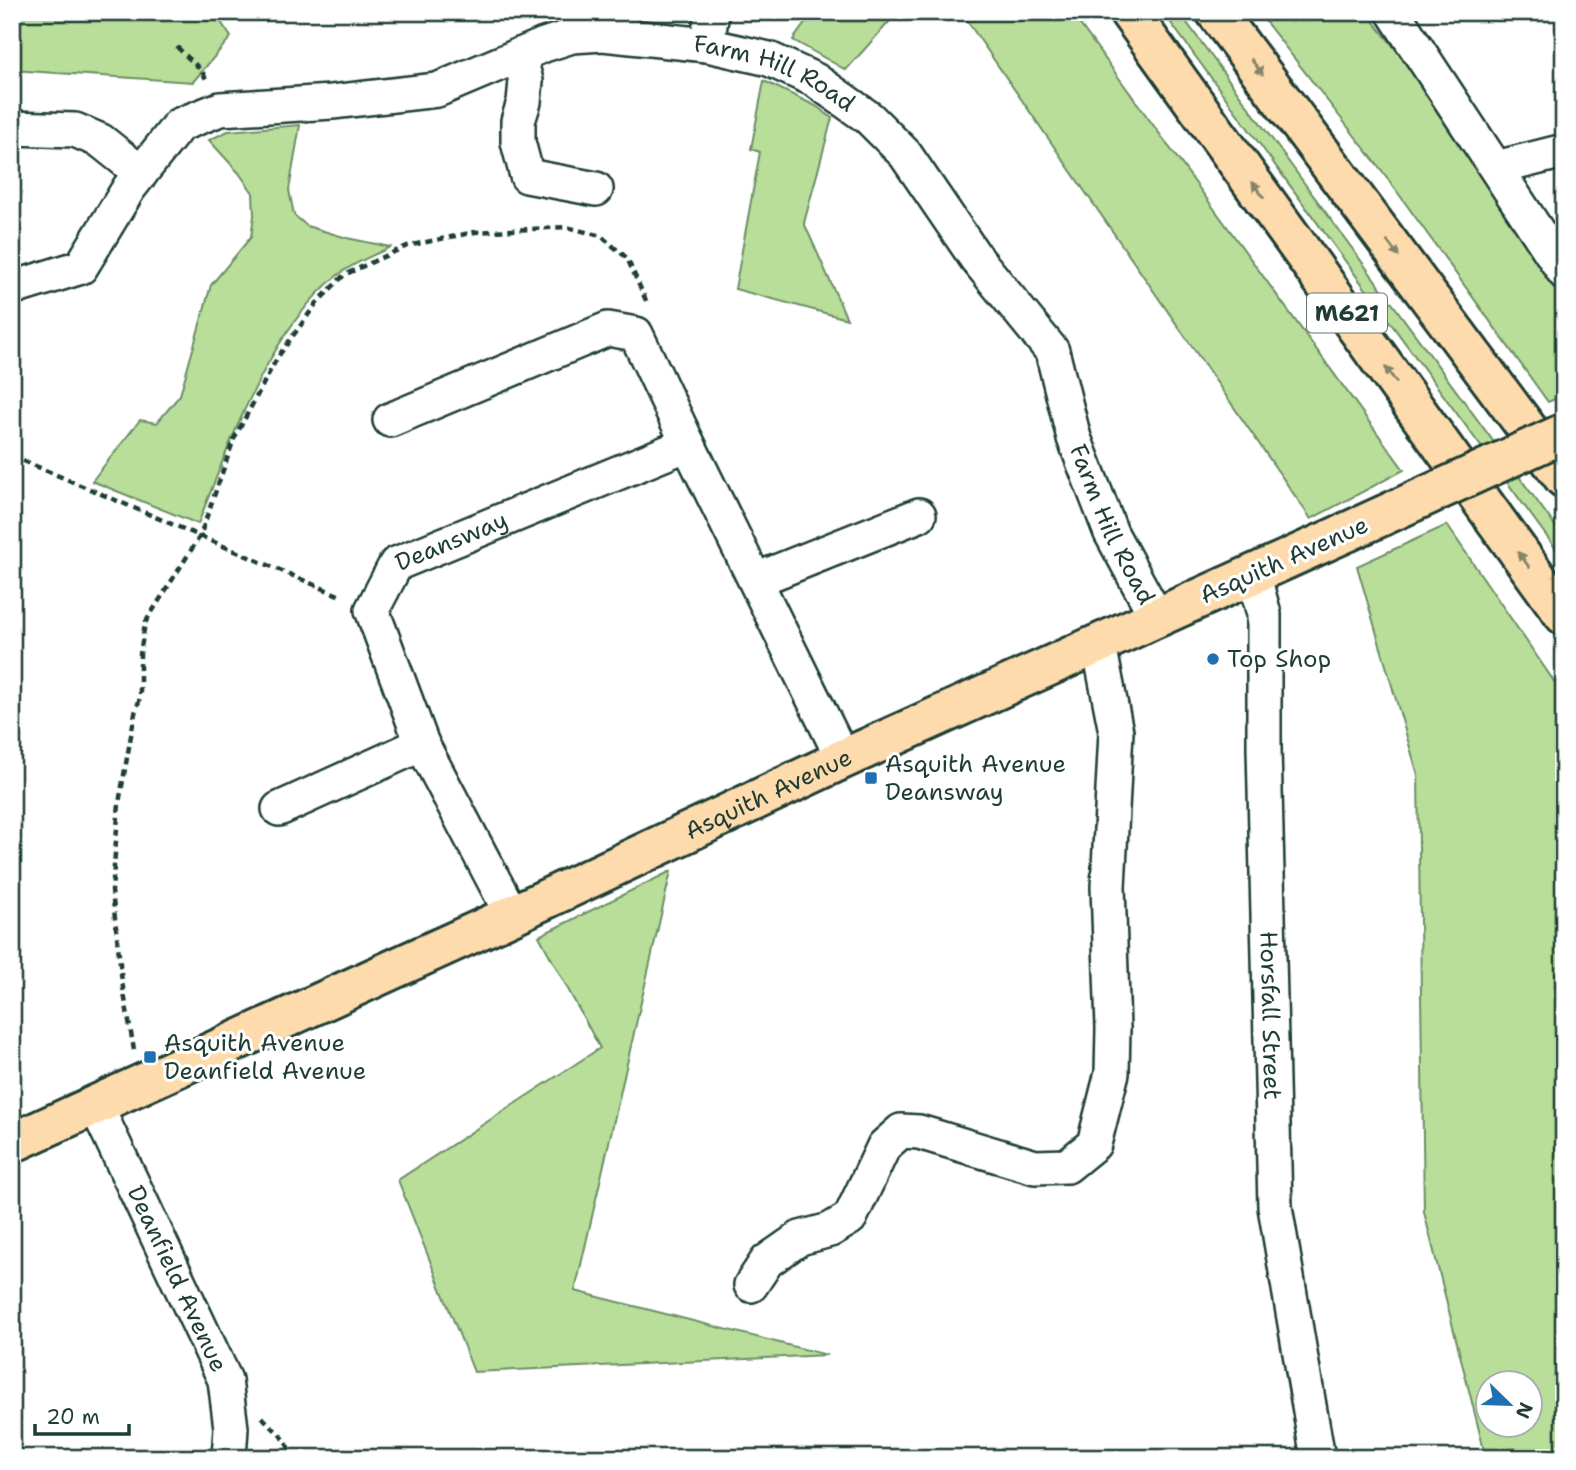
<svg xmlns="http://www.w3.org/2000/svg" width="1576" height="1470" viewBox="0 0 1576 1470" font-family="'Shantell Sans',sans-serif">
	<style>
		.green { fill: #b9de99; stroke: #6c8e66; stroke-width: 2; fill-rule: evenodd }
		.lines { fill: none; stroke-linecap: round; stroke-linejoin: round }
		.minor-casing { stroke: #1f3d34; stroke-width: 38 }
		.major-casing { stroke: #1f3d34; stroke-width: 44 }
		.highway-casing { stroke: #1f3d34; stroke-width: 44 }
		.path { stroke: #1f3d34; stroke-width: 4.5; stroke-dasharray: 7 5; stroke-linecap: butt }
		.minor { stroke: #fff; stroke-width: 33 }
		.major { stroke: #fedbac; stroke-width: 38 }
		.highway { stroke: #fedbac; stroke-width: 38 }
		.major-bridge-casing { stroke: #1f3d34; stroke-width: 44; stroke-linecap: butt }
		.major-bridge { stroke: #fedbac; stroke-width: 38 }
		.oneway { fill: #83846a }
		.poi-dot { fill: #1f6fb2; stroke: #fff; stroke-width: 2.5 }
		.labels { text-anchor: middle; stroke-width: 6; stroke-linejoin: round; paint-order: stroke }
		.shield { fill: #fff; stroke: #627771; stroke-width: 2 }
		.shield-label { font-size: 23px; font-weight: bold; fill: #1f3d34 }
		.street-label { font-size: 24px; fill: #1f3d34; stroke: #fff }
		.poi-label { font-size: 24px; fill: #1f3d34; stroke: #fff; text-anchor: start }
	</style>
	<rect width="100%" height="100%" fill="#fff"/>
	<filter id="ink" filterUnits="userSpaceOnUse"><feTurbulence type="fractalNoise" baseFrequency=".0143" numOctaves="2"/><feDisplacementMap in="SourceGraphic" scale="14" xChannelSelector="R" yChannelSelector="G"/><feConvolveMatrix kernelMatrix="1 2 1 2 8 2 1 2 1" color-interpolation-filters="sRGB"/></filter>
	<g filter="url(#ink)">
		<g class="green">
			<path d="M 12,12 L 214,12 L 231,37 L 193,82 L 12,70 Z"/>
			<path d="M 813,12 L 898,12 L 846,70 L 793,40 Z"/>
			<path d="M 961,12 L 1071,12 L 1404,470 L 1311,519 Z"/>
			<path d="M 1163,12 L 1179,12 L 1564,538 L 1564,560 Z"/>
			<path d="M 1258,12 L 1366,12 L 1405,61 L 1564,304 L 1564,395 L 1548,402 L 1383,172 Z"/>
			<path d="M 764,81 L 816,106 L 832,118 L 804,223 L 847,319 L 735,289 L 760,152 L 751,149 Z"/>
			<path d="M 300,125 L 289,190 L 294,215 L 307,226 L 347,238 L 390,247 C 373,256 353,263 338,275 C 270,328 229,445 198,524 L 92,481 L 140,420 L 157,423 L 180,395 L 211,285 L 251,237 L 254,216 L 253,193 L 239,173 L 209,140 L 228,131 Z"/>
			<path d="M 1447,525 L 1564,696 L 1564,1458 L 1486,1458 L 1424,1212 L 1418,775 L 1357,566 ZM 1488,1382 L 1530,1382 L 1530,1424 L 1488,1424 Z"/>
			<path d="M 671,871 L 575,1291 L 827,1355 L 474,1372 L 398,1180 L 600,1048 L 539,936 Z"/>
		</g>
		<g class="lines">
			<defs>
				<g id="minor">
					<path d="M 1393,12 L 1564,272"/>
					<path d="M 707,45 L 712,12"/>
					<path d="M 519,55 L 526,81 L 524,102 L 518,121 L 518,142 L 527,176 L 596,189"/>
					<path d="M 12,128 L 75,130 L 101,141 L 141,173"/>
					<path d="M 1496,168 L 1564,151"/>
					<path id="s1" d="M 12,284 L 23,285 L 81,267 L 129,188 L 179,125 L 220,109 L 332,102 L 437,90 L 544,45 L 572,36 L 603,34 L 707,45 L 769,59 L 815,80 L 869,118 L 905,154 L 976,258 L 1052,351 L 1074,438 L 1111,533 L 1157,618"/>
					<path d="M 390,420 L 608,329 L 636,334 L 688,444"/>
					<path id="s2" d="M 1253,573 L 1264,614 L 1264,748 L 1275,1207 L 1318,1458"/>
					<path d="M 756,580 L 919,515"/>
					<path d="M 279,809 L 422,744"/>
					<path id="s3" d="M 512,915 L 422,744 L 372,610 L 396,564 L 688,444 L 843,759"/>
					<path id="s4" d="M 96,1106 L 225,1380 L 231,1428 L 229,1458"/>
					<path d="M 751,1285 L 767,1261 L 800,1238 L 830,1230 L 850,1218 L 884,1146 L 901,1131 L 919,1132 L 1035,1167 L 1067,1166 L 1094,1144 L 1112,1073 L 1113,1028 L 1108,887 L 1116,732 L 1099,645"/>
				</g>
				<g id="major">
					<path id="s5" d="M 12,1143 L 512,915 L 843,759 L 1347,532"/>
				</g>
				<g id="highway">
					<path d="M 1129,12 L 1564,615"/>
					<path d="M 1216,12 L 1564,478"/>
				</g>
			</defs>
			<use href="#minor" class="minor-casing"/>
			<use href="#major" class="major-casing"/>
			<use href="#highway" class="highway-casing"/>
			<g class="path">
				<path d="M 177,47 L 202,71 L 206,79"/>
				<path d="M 12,456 L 343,597"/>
				<path d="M 134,1050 L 122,982 L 112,891 L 119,803 L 135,713 L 140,698 L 140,654 L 145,623 L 200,536 L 234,439 L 277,358 L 316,304 L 344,275 L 407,246 L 475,232 L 567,227 L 601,236 L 627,258 L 648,305"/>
				<path d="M 262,1417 L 285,1440 L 293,1458"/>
			</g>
			<use href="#minor" class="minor"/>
			<use href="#major" class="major"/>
			<use href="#highway" class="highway"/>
			<defs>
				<path id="major-bridge" d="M 1347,532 L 1564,433"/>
			</defs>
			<use href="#major-bridge" class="major-bridge-casing"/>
			<use href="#major-bridge" class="major-bridge"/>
		</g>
		<defs><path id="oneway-solid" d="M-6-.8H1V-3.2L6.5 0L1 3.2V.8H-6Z" transform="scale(1.75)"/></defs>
		<g class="oneway">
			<use href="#oneway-solid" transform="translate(1257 67) rotate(53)"/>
			<use href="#oneway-solid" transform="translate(1258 190) rotate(-126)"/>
			<use href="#oneway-solid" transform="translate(1393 249) rotate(53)"/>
			<use href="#oneway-solid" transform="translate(1391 375) rotate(-126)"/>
			<use href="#oneway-solid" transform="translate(1524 560) rotate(-126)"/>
		</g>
	</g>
	<g class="poi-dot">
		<circle cx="1213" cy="659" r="7"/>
		<rect x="864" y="771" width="14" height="14" rx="3.5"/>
		<rect x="143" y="1050" width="14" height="14" rx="3.5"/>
	</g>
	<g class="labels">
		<rect class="shield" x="1307" y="293.5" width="80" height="39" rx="5"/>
		<g class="shield-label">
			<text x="1347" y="321">M621</text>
		</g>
		<g class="street-label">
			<text dy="8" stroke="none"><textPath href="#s1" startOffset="861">Farm Hill Road</textPath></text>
			<text dy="8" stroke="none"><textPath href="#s1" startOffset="1449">Farm Hill Road</textPath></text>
			<text dy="8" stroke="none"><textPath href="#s3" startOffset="448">Deansway</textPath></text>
			<text transform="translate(1284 560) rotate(-24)" y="8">Asquith Avenue</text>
			<text dy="8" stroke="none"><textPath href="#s5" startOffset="833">Asquith Avenue</textPath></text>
			<text dy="8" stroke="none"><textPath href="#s2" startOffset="444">Horsfall Street</textPath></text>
			<text dy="8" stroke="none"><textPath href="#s4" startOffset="191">Deanfield Avenue</textPath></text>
		</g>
		<g class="poi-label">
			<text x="1227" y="667">Top Shop</text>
			<text x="885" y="772">Asquith Avenue<tspan x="885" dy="28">Deansway</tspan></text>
			<text x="164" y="1051">Asquith Avenue<tspan x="164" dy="28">Deanfield Avenue</tspan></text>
		</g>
	</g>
	<rect width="1576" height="1470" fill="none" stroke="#fff" stroke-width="42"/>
	<rect x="21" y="21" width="1534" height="1428" fill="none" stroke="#1f3d34" stroke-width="2.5" filter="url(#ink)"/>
	<g transform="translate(1509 1404) rotate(113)"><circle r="33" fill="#ffffff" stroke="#a5b1ae" stroke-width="2"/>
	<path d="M0-5L12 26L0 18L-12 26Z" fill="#1f6fb2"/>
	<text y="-10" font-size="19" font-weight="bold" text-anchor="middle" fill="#1f3d34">N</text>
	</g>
	<path d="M35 1424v10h94v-10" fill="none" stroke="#1f3d34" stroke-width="3.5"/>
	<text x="46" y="1424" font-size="21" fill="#1f3d34" stroke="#ffffff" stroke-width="5" paint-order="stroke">20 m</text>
</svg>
